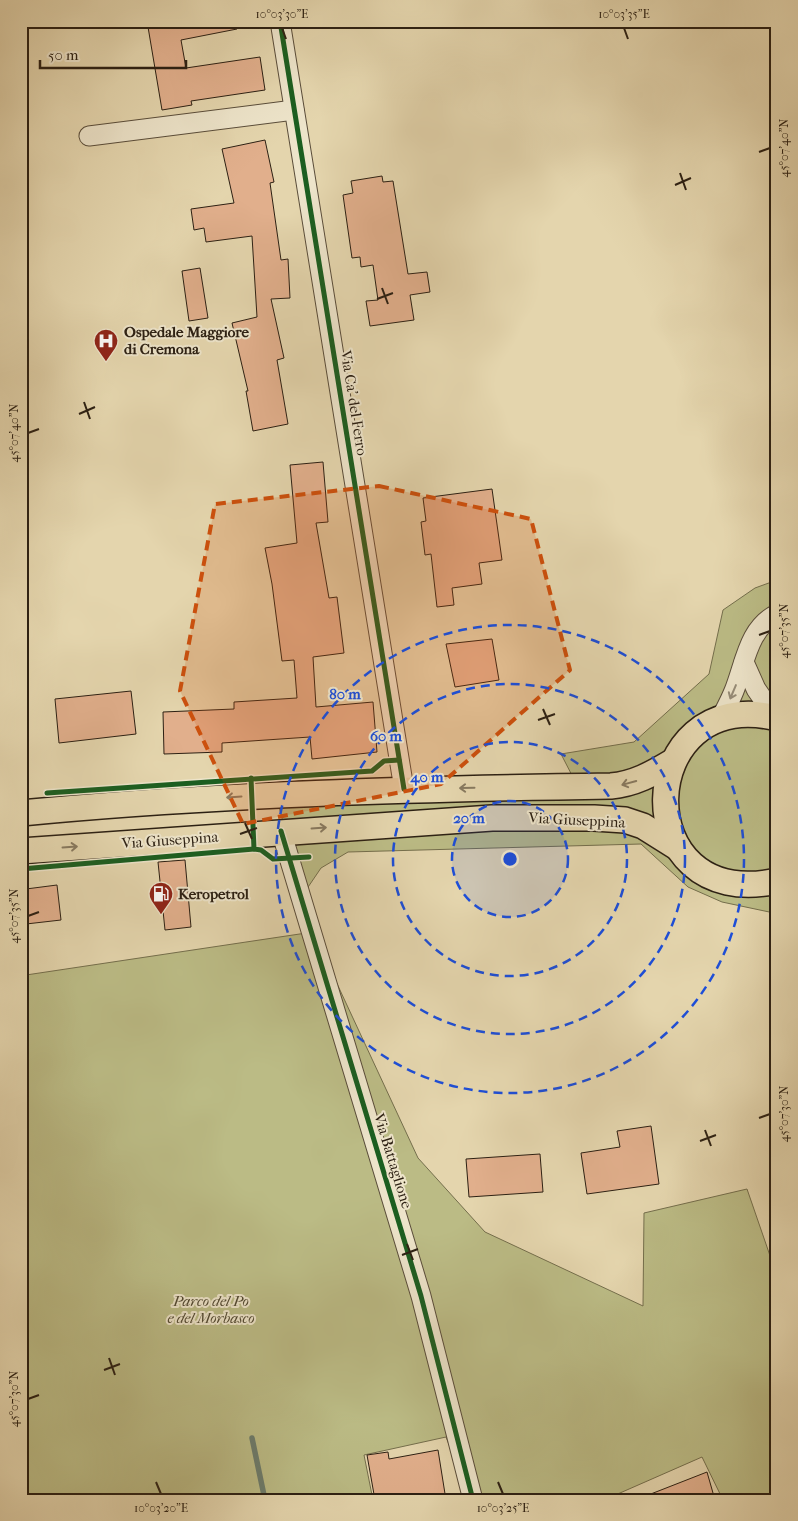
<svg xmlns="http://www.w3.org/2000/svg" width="798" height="1521" viewBox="0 0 798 1521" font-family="'IM FELL French Canon',serif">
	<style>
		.green { fill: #bbbb85; stroke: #746e4c }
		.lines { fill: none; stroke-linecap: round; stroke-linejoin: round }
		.stream { stroke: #6c7c6c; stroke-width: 5.5 }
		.building { fill: #e1af8c; stroke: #2c2013 }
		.minor-casing { stroke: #5a4d3a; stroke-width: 21 }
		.major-casing { stroke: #2c2013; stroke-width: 28 }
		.minor { stroke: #ede4ca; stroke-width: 19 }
		.major { stroke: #e4d5ad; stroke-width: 25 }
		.cycleway-casing { stroke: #ede4ca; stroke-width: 8 }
		.cycleway { stroke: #1b5e20; stroke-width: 5 }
		.oneway { stroke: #968c78 }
		.oneway2 { stroke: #887a60 }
		.marked { fill: #cc500d; fill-opacity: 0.2; stroke: #cc500d; stroke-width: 4; stroke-dasharray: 10 6; stroke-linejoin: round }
		.ticks { fill: none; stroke: #2c2013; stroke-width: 2 }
		.ring { fill: none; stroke: #1d4ed8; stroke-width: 2.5; stroke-dasharray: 9 6 }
		.labels { text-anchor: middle; stroke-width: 4; stroke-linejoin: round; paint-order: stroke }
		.poi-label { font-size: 15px; font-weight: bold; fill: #2c2013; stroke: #ede4ca; text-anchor: start }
		.street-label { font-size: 15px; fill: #2c2013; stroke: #ede4ca }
		.park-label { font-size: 15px; font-style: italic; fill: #504730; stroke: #ede4ca }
		.centre { fill: #1d4ed8; stroke: #ede4ca; stroke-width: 2.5 }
		.ring-label { font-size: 15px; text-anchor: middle; font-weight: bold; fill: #1d4ed8; stroke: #ede4ca; stroke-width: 4; stroke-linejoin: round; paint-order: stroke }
		.neatline { fill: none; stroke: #2c2013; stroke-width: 2 }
		.ticks-label { font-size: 12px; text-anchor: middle; fill: #2c2013 }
	</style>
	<rect width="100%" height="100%" fill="#e4d5ad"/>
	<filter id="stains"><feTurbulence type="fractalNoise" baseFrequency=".004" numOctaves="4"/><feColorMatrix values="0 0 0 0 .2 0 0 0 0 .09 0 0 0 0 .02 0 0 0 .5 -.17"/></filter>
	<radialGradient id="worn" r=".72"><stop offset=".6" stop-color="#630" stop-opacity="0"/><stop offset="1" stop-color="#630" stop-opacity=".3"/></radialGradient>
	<g class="green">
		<path d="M 777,580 L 777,916 L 774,913 L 722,902 L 688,887 L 641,844 L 348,852 L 321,868 L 302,896 L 276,795 L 578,787 L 561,754 L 634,742 L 709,674 L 723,610 L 755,588 Z"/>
		<path d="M 21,924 L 26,975 L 313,932 L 418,1158 L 485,1232 L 643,1306 L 644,1213 L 747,1189 L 777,1276 L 777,1500 L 723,1500 L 702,1457 L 604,1500 L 471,1500 L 446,1437 L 364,1455 L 373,1500 L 21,1500 Z"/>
	</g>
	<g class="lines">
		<path class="stream" d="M 252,1438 L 265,1500"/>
	</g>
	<g class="building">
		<path d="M 147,21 L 237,21 L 237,29 L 181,40 L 186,68 L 260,57 L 265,90 L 191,101 L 192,105 L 162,110 Z"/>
		<path d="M 265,140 L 274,182 L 270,183 L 281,260 L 288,259 L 290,298 L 271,299 L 284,358 L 277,360 L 288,424 L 253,431 L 246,391 L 248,391 L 232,323 L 257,317 L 252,236 L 206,242 L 204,228 L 194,230 L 191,209 L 234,203 L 222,149 Z"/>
		<path d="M 382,176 L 383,182 L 393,181 L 408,274 L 427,272 L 430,292 L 410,295 L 414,320 L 370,326 L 366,301 L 378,300 L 373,265 L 361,267 L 360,257 L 352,258 L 343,195 L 353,193 L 351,181 Z"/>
		<path d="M 200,268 L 208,318 L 189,321 L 182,271 Z"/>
		<path d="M 323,462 L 328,522 L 316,523 L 329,598 L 337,597 L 344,653 L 313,657 L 316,707 L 373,702 L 377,752 L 312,759 L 310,737 L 222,743 L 222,752 L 164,754 L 163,712 L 234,709 L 234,702 L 297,698 L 294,660 L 282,661 L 272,584 L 265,548 L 297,543 L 290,465 Z"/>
		<path d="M 492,489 L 502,560 L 479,563 L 482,584 L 452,588 L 454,605 L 437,607 L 431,554 L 425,555 L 421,522 L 426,521 L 423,498 Z"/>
		<path d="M 492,639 L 499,680 L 455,687 L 446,644 Z"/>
		<path d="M 131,691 L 136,734 L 59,743 L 55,699 Z"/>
		<path d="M 185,860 L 191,927 L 165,930 L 158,862 Z"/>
		<path d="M 57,885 L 61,920 L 26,924 L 23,901 L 28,901 L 26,889 Z"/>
		<path d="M 651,1126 L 659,1184 L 587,1194 L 581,1153 L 620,1147 L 617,1131 Z"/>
		<path d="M 540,1154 L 543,1192 L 469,1197 L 466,1159 Z"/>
		<path d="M 438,1450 L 446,1500 L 375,1500 L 367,1455 L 388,1452 L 389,1459 Z"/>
		<path d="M 707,1472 L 715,1500 L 638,1500 L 638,1499 Z"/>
	</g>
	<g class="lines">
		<defs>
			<g id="minor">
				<path d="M 280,21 L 404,789"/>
				<path d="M 89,136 L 294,110"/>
				<path d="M 744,662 L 756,689 L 776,718"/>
				<path d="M 720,720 C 725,710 730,701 734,691 C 745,664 748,628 777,614"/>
				<path d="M 281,831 L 421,1296 L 473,1500"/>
			</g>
			<g id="major">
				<path d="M 777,718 C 633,683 624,914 777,881"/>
				<path d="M 21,813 C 218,794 414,789 611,786 C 634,784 652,774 672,762"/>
				<path d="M 21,851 L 492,818 L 594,818 L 625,820 L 643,826 L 678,848"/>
			</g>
		</defs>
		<use href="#minor" class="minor-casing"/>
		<use href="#major" class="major-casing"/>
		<use href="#minor" class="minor"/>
		<use href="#major" class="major"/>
		<defs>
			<g id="cycleway">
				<path d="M 280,21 L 404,789"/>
				<path d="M 251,778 L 254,849 L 261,850 L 273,859 L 309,857"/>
				<path d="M 47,793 L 372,771 L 384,761 L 399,760"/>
				<path d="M 281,831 L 421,1296 L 473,1500"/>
				<path d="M 21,869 L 254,849"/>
			</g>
		</defs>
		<use href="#cycleway" class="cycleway-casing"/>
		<use href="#cycleway" class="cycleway"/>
	</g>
	<defs><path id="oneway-shaft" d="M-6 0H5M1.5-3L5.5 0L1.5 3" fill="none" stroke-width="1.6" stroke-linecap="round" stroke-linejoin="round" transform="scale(1.25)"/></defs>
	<use class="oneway" href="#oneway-shaft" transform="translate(733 692) rotate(113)"/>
	<g class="oneway2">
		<use href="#oneway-shaft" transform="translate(629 783) rotate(165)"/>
		<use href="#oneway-shaft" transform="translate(467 788) rotate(179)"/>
		<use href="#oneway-shaft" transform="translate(234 797) rotate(176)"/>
		<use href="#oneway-shaft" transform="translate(319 828) rotate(-4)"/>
		<use href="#oneway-shaft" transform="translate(70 847) rotate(-4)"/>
	</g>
	<path class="marked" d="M 379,486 L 531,519 L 570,670 L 441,784 L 243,824 L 180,691 L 215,504 Z"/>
	<path class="ticks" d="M 282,28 L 286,39M 624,28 L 628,39M 759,152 L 770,148M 680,173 L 686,190M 675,185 L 691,178M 382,288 L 388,304M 377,299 L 393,293M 84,402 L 90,419M 79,414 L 95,407M 28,433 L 39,429M 759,635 L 770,631M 543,709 L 550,725M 538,720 L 555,714M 245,823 L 252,839M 240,834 L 257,828M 28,916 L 39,912M 759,1118 L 770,1114M 705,1130 L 711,1146M 700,1141 L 716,1135M 407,1244 L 413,1260M 402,1255 L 418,1249M 109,1358 L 115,1375M 104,1370 L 120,1364M 28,1399 L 39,1395M 156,1482 L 161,1494M 498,1482 L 503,1494"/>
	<circle cx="510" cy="859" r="58" fill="#1d4ed8" fill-opacity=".12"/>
	<g class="ring">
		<circle cx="510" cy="859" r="58"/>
		<circle cx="510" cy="859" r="117"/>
		<circle cx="510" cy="859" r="175"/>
		<circle cx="510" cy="859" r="234"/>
	</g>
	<defs>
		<symbol id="hospital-pin" viewBox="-11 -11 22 30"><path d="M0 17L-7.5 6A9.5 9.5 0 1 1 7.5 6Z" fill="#8f2418" stroke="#ede4ca"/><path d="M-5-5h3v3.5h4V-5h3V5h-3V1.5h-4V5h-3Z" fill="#fff"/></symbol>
		<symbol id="fuel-pin" viewBox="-11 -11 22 30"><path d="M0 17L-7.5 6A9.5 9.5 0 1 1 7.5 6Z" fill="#8f2418" stroke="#ede4ca"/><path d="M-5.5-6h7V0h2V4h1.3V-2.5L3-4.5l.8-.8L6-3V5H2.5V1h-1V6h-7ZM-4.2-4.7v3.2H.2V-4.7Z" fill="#fff"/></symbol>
	</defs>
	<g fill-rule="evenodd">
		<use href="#hospital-pin" x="92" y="327" width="28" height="38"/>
		<use href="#fuel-pin" x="147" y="880" width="28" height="38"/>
	</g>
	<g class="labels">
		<g class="poi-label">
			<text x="124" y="337">Ospedale Maggiore<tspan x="124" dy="17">di Cremona</tspan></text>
			<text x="178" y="899">Keropetrol</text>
		</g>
		<g class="street-label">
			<text transform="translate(354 403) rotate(81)" y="5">Via Ca' del Ferro</text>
			<text transform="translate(577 820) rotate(3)" y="5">Via Giuseppina</text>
			<text transform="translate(170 840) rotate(-4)" y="5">Via Giuseppina</text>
			<text transform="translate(393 1161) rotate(73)" y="5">Via Battaglione</text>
		</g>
		<g class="park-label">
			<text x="211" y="1306">Parco del Po<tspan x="211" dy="17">e del Morbasco</tspan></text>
		</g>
	</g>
	<circle cx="510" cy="859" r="8" class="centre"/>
	<g class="ring-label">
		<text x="345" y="699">80 m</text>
		<text x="386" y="741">60 m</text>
		<text x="427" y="782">40 m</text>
		<text x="469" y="823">20 m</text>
	</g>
	<rect width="798" height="1521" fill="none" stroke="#e4d5ad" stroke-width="55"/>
	<path d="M40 60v8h146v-8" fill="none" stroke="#2c2013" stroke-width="2.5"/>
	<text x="48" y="60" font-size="15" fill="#2c2013" stroke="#ede4ca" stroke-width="4" paint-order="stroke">50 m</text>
	<rect x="28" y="28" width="742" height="1466" class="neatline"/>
	<g class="ticks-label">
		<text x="282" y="18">10°03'30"E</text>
		<text x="624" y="18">10°03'35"E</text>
		<text transform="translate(784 148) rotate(-90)" y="4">45°07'40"N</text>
		<text transform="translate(14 433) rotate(-90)" y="4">45°07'40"N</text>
		<text transform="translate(784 631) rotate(-90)" y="4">45°07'35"N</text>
		<text transform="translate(14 916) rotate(-90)" y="4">45°07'35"N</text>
		<text transform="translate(784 1114) rotate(-90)" y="4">45°07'30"N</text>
		<text transform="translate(14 1399) rotate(-90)" y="4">45°07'30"N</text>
		<text x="161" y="1512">10°03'20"E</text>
		<text x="503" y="1512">10°03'25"E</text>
	</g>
	<rect width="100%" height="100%" filter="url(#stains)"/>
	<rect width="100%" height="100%" fill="url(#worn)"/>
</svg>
